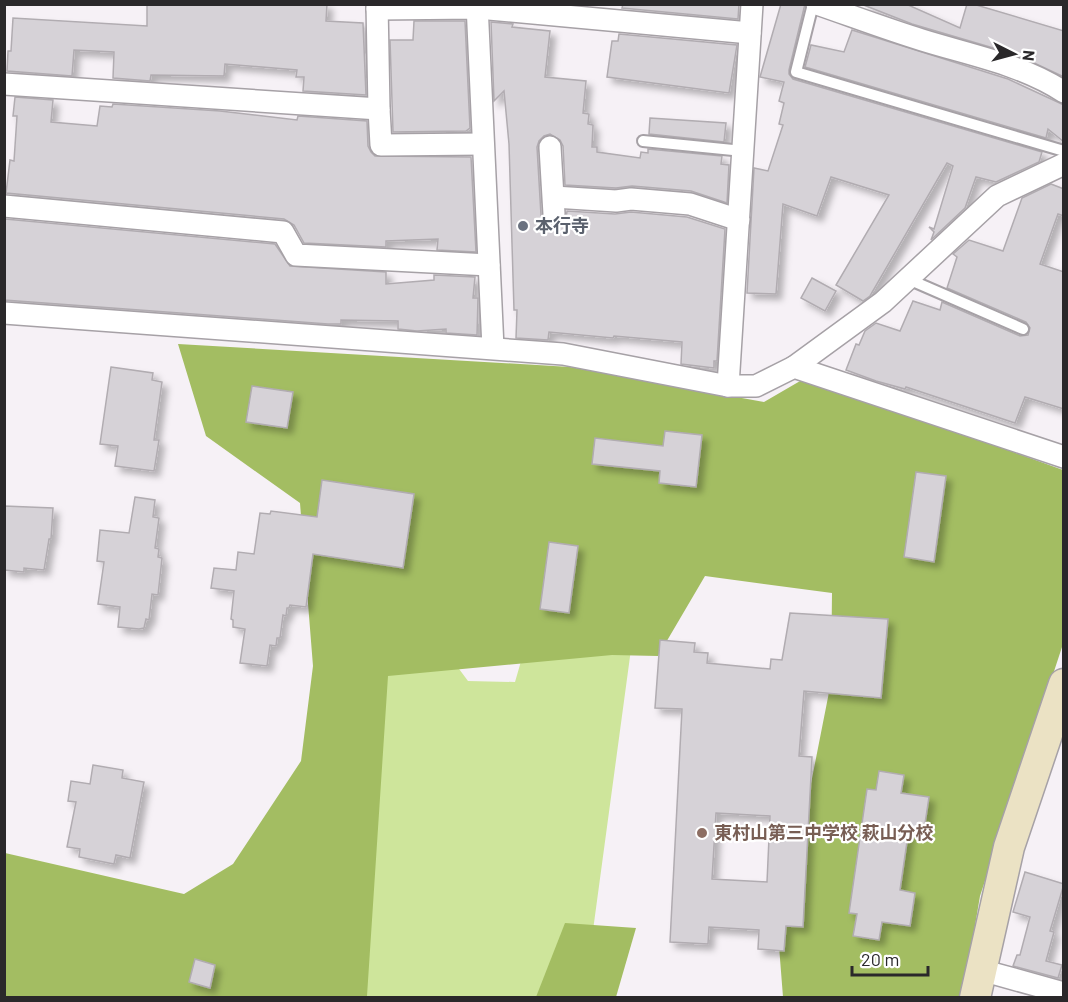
<svg xmlns="http://www.w3.org/2000/svg" width="1068" height="1002" viewBox="0 0 1068 1002" font-family="Barlow,'Noto Sans JP',sans-serif">
	<style>
		.green { fill: #cee59b }
		.forest { fill: #a3bd62 }
		.building { fill: #d6d2d7; stroke: #b1acb1; stroke-width: 1.5; fill-rule: evenodd; filter: url(#shadow) }
		.lines { fill: none; stroke-linecap: round; stroke-linejoin: round }
		.lane-casing { stroke: #a6a1a6; stroke-width: 14 }
		.street-casing { stroke: #a6a1a6; stroke-width: 24 }
		.secondary-casing { stroke: #a6a1a6; stroke-width: 33 }
		.lane { stroke: #fff; stroke-width: 10 }
		.street { stroke: #fff; stroke-width: 21 }
		.secondary { stroke: #ebe2c4; stroke-width: 30 }
		.worship-dot { fill: #6b7280; stroke: #fff; stroke-width: 2 }
		.education-dot { fill: #8d6e63; stroke: #fff; stroke-width: 2 }
		.labels { text-anchor: middle; stroke-width: 4.5; stroke-linejoin: round; paint-order: stroke }
		.worship-label { font-size: 18px; font-weight: bold; fill: #5b616d; stroke: #fff; text-anchor: start }
		.education-label { font-size: 18px; font-weight: bold; fill: #785e54; stroke: #fff; text-anchor: start }
	</style>
	<defs>
		<filter id="shadow"><feDropShadow dx="5.5" dy="5.5" stdDeviation="3" flood-color="#0004"/></filter>
	</defs>
	<rect width="100%" height="100%" fill="#f6f1f6"/>
	<path class="green" d="M 546,575 L 634,627 L 584,997 L 286,998 L 407,599 L 468,681 L 515,682 Z"/>
	<g class="forest">
		<path d="M 178,344 L 570,367 L 764,402 L 807,377 L 1063,470 L 1063,644 L 980,896 L 963,997 L 783,997 L 779,946 L 831,682 L 832,593 L 705,576 L 658,656 L 612,655 L 388,676 L 367,996 L 371,997 L 5,998 L 5,853 L 184,894 L 233,864 L 301,761 L 313,666 L 300,503 L 206,436 Z"/>
		<path d="M 565,923 L 636,928 L 616,997 L 536,997 Z"/>
	</g>
	<g class="building">
		<path d="M 147,4 L 327,4 L 326,21 L 363,23 L 366,95 L 303,91 L 304,77 L 296,77 L 297,70 L 225,64 L 224,76 L 151,75 L 150,81 L 113,78 L 114,52 L 74,50 L 72,76 L 7,71 L 8,51 L 11,51 L 13,18 L 147,26 Z"/>
		<path d="M 623,4 L 739,4 L 738,19 L 622,8 Z"/>
		<path d="M 781,4 L 805,4 L 789,70 L 789,74 L 793,79 L 1042,152 L 1039,162 L 996,182 L 976,177 L 965,208 L 931,240 L 934,232 L 929,227 L 934,229 L 953,166 L 947,163 L 870,296 L 863,301 L 836,285 L 889,195 L 831,177 L 817,216 L 783,204 L 776,294 L 747,293 L 754,168 L 768,171 L 783,125 L 779,124 L 784,103 L 779,101 L 784,82 L 760,77 Z"/>
		<path d="M 861,4 L 906,4 L 960,28 L 967,4 L 973,4 L 1064,31 L 1064,77 L 1017,55 L 912,24 Z"/>
		<path d="M 414,21 L 465,21 L 470,128 L 466,131 L 393,132 L 390,40 L 413,40 Z"/>
		<path d="M 491,22 L 513,24 L 512,27 L 550,31 L 545,77 L 586,81 L 583,113 L 589,114 L 588,124 L 593,125 L 592,147 L 597,147 L 597,152 L 640,158 L 641,152 L 648,153 L 648,149 L 722,156 L 721,164 L 729,165 L 727,203 L 691,191 L 632,186 L 616,188 L 565,185 L 563,146 L 560,140 L 550,134 L 544,136 L 539,141 L 537,147 L 541,215 L 544,221 L 549,226 L 555,227 L 561,224 L 566,219 L 567,211 L 615,214 L 631,212 L 687,217 L 725,229 L 717,361 L 714,361 L 714,368 L 681,364 L 682,342 L 614,336 L 613,338 L 549,332 L 548,340 L 516,338 L 517,310 L 514,310 L 509,144 L 504,91 L 494,101 Z"/>
		<path d="M 852,30 L 1008,79 L 1064,105 L 1064,142 L 1048,129 L 1046,138 L 805,67 L 811,45 L 844,52 Z"/>
		<path d="M 619,34 L 737,45 L 729,93 L 607,77 L 612,41 L 618,41 Z"/>
		<path d="M 15,97 L 53,100 L 51,122 L 97,126 L 100,106 L 112,107 L 113,104 L 220,111 L 297,120 L 298,116 L 367,121 L 368,146 L 371,152 L 375,156 L 471,157 L 476,252 L 437,250 L 438,239 L 386,241 L 386,247 L 304,243 L 294,225 L 284,219 L 6,193 L 10,160 L 14,161 L 17,116 L 13,116 Z"/>
		<path d="M 650,118 L 726,123 L 724,142 L 649,134 Z"/>
		<path d="M 1051,184 L 1064,189 L 1064,216 L 1058,214 L 1040,264 L 1064,272 L 1064,409 L 1025,397 L 1015,423 L 906,387 L 905,389 L 876,381 L 846,370 L 856,344 L 859,345 L 865,331 L 876,323 L 900,331 L 913,301 L 940,310 L 942,302 L 1020,336 L 1028,335 L 1030,328 L 1026,322 L 947,288 L 957,257 L 953,254 L 969,240 L 1003,251 L 1022,198 Z"/>
		<path d="M 5,219 L 275,244 L 290,266 L 386,272 L 386,284 L 434,280 L 434,275 L 475,277 L 473,298 L 478,298 L 477,335 L 446,333 L 446,329 L 417,331 L 398,329 L 398,321 L 341,320 L 341,324 L 328,324 L 4,300 Z"/>
		<path d="M 812,278 L 836,291 L 825,311 L 801,298 Z"/>
		<path d="M 111,367 L 153,373 L 152,380 L 162,382 L 154,440 L 159,440 L 154,471 L 115,466 L 118,446 L 100,444 Z"/>
		<path d="M 252,386 L 293,392 L 287,428 L 246,422 Z"/>
		<path d="M 665,431 L 702,435 L 696,487 L 659,483 L 660,471 L 592,464 L 595,438 L 663,446 Z"/>
		<path d="M 916,472 L 946,476 L 934,562 L 904,557 Z"/>
		<path d="M 322,480 L 414,494 L 403,568 L 313,554 L 306,607 L 290,605 L 289,608 L 287,608 L 286,616 L 283,615 L 280,638 L 277,638 L 276,646 L 270,645 L 267,666 L 240,663 L 245,629 L 233,627 L 233,620 L 231,619 L 234,591 L 211,588 L 214,568 L 236,570 L 238,552 L 254,554 L 260,513 L 270,514 L 271,511 L 317,517 Z"/>
		<path d="M 135,497 L 155,500 L 153,517 L 159,518 L 155,548 L 159,549 L 158,557 L 162,558 L 158,595 L 152,594 L 149,620 L 146,619 L 144,628 L 139,629 L 118,627 L 120,607 L 98,604 L 104,562 L 97,561 L 100,530 L 129,533 Z"/>
		<path d="M 4,506 L 53,508 L 51,539 L 49,539 L 44,570 L 24,568 L 24,572 L 4,570 Z"/>
		<path d="M 549,542 L 578,546 L 569,613 L 540,609 Z"/>
		<path d="M 790,613 L 888,619 L 881,698 L 804,691 L 799,756 L 812,757 L 803,927 L 786,926 L 784,951 L 758,949 L 759,930 L 709,927 L 708,944 L 670,942 L 682,709 L 655,708 L 660,640 L 695,643 L 694,652 L 708,653 L 707,663 L 770,669 L 771,659 L 782,660 ZM 716,813 L 770,816 L 767,882 L 712,879 Z"/>
		<path d="M 93,765 L 123,770 L 122,778 L 144,782 L 130,858 L 116,855 L 114,864 L 79,857 L 80,849 L 67,847 L 76,802 L 68,801 L 71,781 L 90,784 Z"/>
		<path d="M 879,771 L 904,775 L 901,793 L 929,797 L 924,830 L 909,828 L 900,890 L 915,893 L 910,926 L 882,922 L 879,940 L 853,936 L 857,914 L 849,913 L 867,789 L 876,790 Z"/>
		<path d="M 1025,872 L 1064,884 L 1050,931 L 1054,932 L 1046,961 L 1062,965 L 1058,978 L 1013,966 L 1017,955 L 1020,955 L 1030,917 L 1013,912 Z"/>
		<path d="M 195,959 L 215,965 L 210,988 L 189,982 Z"/>
	</g>
	<g class="lines">
		<defs>
			<g id="lane">
				<path d="M 813,4 L 796,72 L 1064,151"/>
				<path d="M 643,141 L 743,151"/>
				<path d="M 908,279 L 1023,329"/>
			</g>
			<g id="street">
				<path d="M 377,4 L 379,109 L 381,145 L 483,144"/>
				<path d="M 477,4 L 493,348"/>
				<path d="M 817,4 C 852,16 886,29 922,40 C 970,55 1021,64 1064,92"/>
				<path d="M 377,9 L 478,8 L 750,33"/>
				<path d="M 4,84 L 379,109"/>
				<path d="M 550,147 L 554,214"/>
				<path d="M 554,197 L 616,201 L 631,199 L 690,204 L 739,220"/>
				<path d="M 4,206 L 283,232 L 296,255 L 489,265"/>
				<path d="M 4,313 L 563,354 L 728,386 L 756,386 L 794,367 L 1064,457"/>
				<path d="M 794,367 L 883,302 L 997,196 L 1064,164"/>
				<path d="M 728,386 L 752,4"/>
				<path d="M 981,970 L 1064,993"/>
			</g>
			<path id="secondary" d="M 975,998 L 1009,847 L 1064,684"/>
		</defs>
		<use href="#lane" class="lane-casing"/>
		<use href="#street" class="street-casing"/>
		<use href="#secondary" class="secondary-casing"/>
		<use href="#lane" class="lane"/>
		<use href="#street" class="street"/>
		<use href="#secondary" class="secondary"/>
	</g>
	<circle class="worship-dot" cx="523" cy="226" r="6"/>
	<circle class="education-dot" cx="702" cy="833" r="6"/>
	<g class="labels">
		<g class="worship-label">
			<text x="535" y="232">本行寺</text>
		</g>
		<g class="education-label">
			<text x="714" y="839">東村山第三中学校 萩山分校</text>
		</g>
	</g>
	<rect width="1068" height="1002" fill="none" stroke="#2a282a" stroke-width="12"/>
	<g transform="translate(1014 54) rotate(96)" stroke="#ffffff" stroke-width="4.5" paint-order="stroke">
	<path d="M0-4.5L10 22L0 15L-10 22Z" fill="#2a282a"/>
	<text y="-9" font-size="16" font-weight="bold" text-anchor="middle" fill="#2a282a">N</text>
	</g>
	<path d="M852 966v9h76v-9" fill="none" stroke="#2a282a" stroke-width="3"/>
	<text x="861" y="966" font-size="18" fill="#2a282a" stroke="#ffffff" stroke-width="4.5" paint-order="stroke">20 m</text>
</svg>
